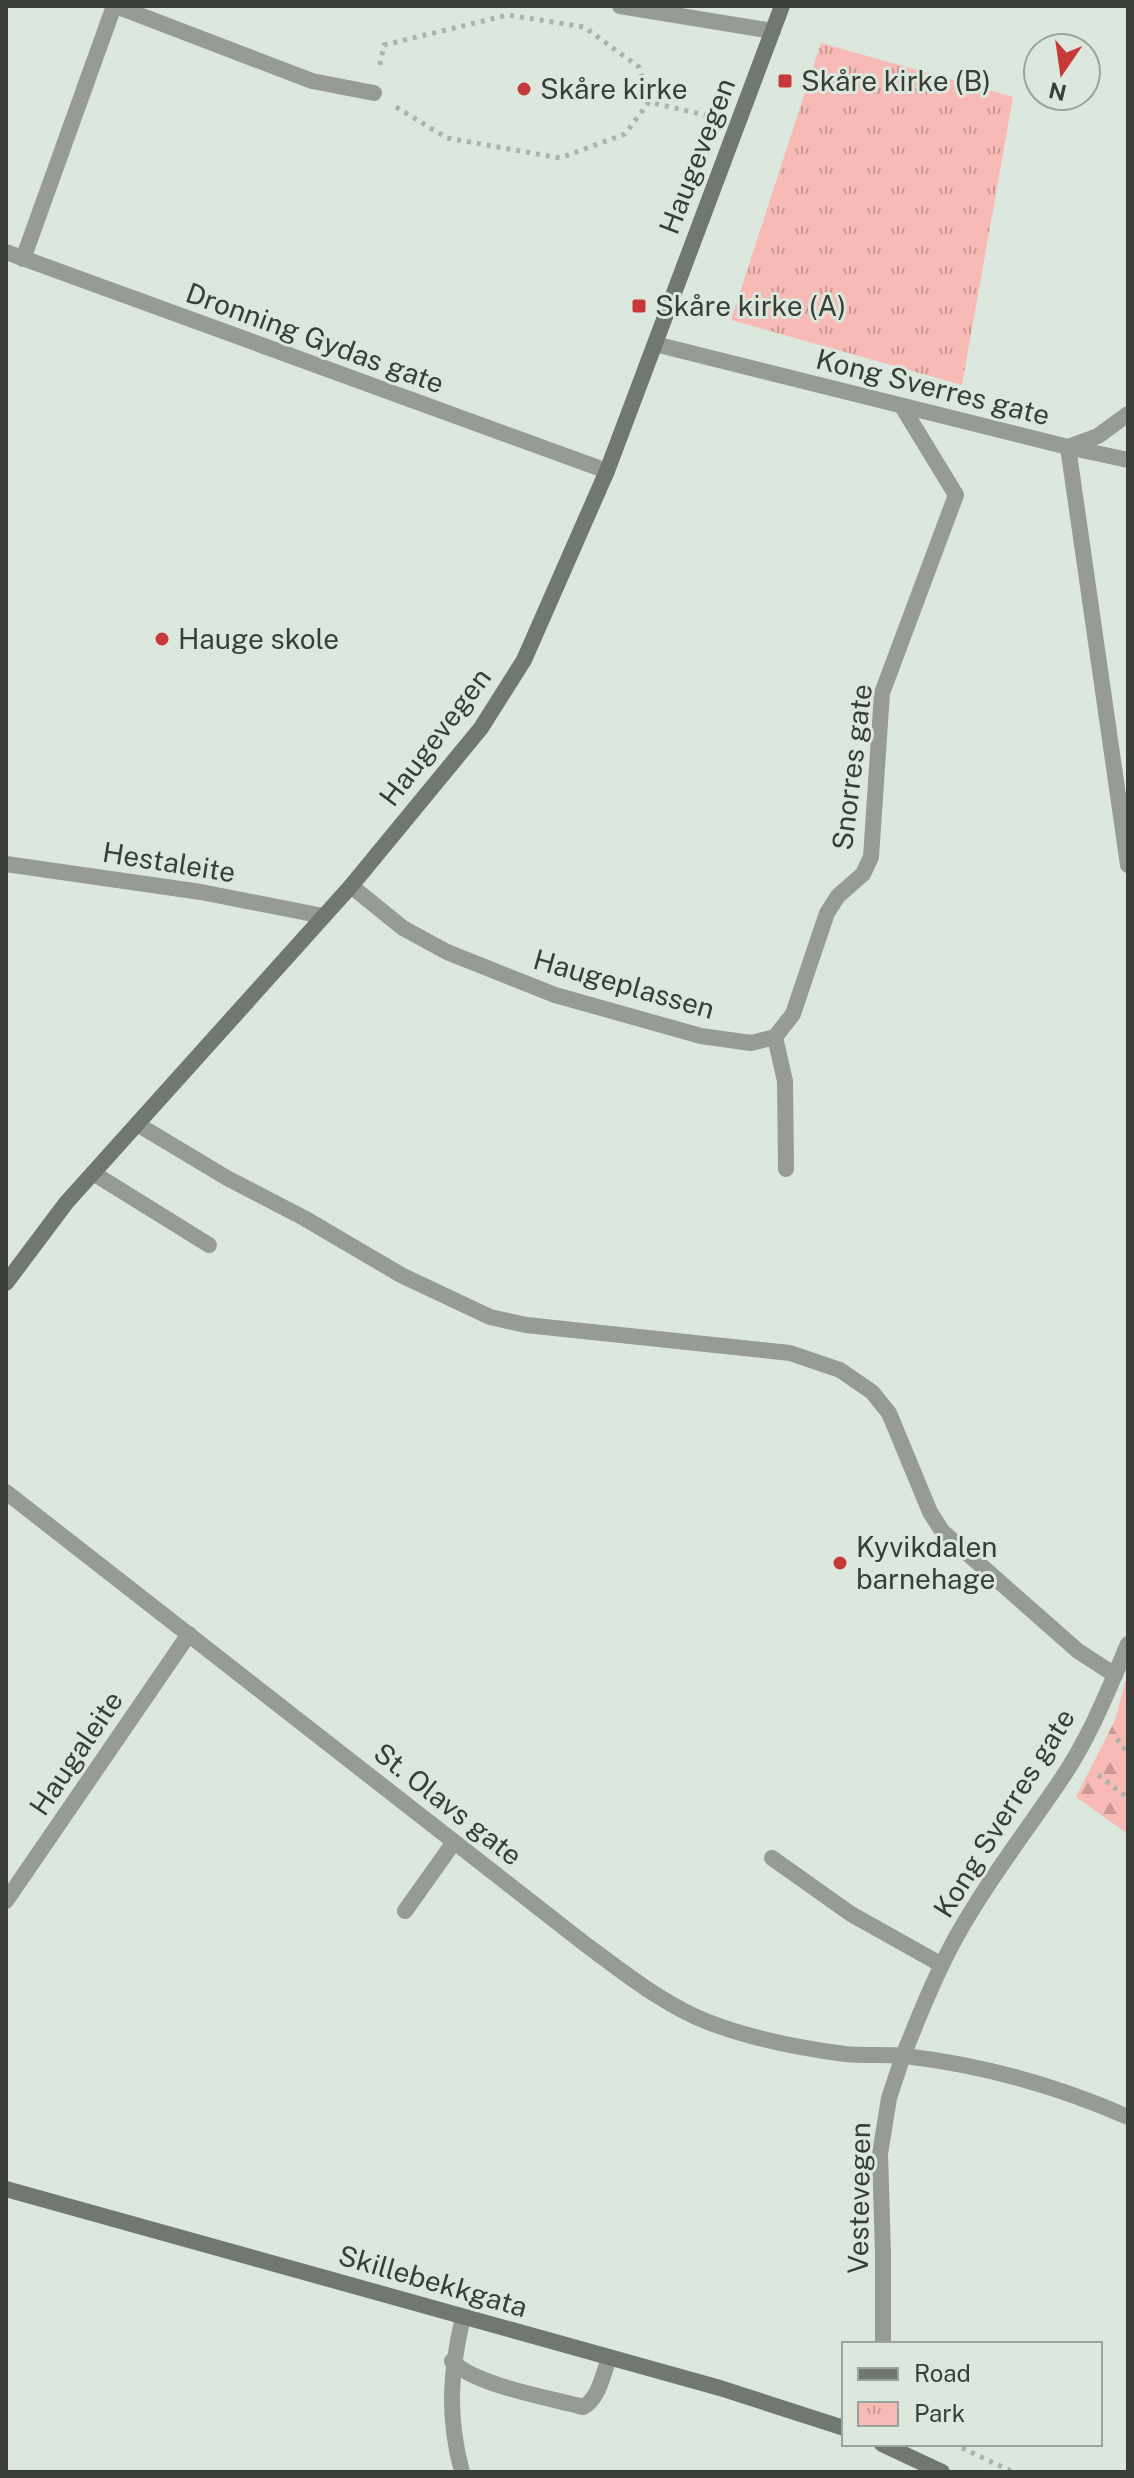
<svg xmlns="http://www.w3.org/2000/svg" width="1134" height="2478" viewBox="0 0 1134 2478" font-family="'Public Sans',sans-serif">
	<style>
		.forest { fill: url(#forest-firs) }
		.park { fill: url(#park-tufts) }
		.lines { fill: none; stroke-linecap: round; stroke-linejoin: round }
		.path { stroke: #aab4ab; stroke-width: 5; stroke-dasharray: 4 6; stroke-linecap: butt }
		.lane { stroke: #969b96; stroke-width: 16 }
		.street { stroke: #969b96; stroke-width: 16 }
		.secondary { stroke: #707871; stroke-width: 16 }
		.poi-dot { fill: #c73839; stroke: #dce8dd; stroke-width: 3 }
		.labels { text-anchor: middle; stroke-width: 6; stroke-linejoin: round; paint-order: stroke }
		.poi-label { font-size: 28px; fill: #393e39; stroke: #dce8dd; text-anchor: start }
		.street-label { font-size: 28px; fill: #393e39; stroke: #dce8dd }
	</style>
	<defs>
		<pattern id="forest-firs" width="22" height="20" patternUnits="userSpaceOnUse" patternTransform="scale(2)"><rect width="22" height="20" fill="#f8bab4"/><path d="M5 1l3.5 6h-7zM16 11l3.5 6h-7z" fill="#ca9993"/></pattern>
		<pattern id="park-tufts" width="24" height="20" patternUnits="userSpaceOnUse" patternTransform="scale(2)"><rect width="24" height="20" fill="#f8bab4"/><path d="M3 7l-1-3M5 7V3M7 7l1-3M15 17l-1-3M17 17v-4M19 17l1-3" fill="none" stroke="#ca9993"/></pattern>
	</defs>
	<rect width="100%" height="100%" fill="#dce8dd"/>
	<path class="forest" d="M 1128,1672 L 1128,1834 L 1076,1797 L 1115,1720 Z"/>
	<path class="park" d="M 821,43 L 1013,97 L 962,385 L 731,320 Z"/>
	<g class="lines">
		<g class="path">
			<path d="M 380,65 L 384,45 L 508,15 L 584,27 L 639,67 L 649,102"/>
			<path d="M 396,107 L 447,138 L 560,158 L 625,134 L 649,102 L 709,116"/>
			<path d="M 1117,1739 L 1128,1753"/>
			<path d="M 1098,1775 L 1128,1798"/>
			<path d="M 962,2448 L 1013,2472"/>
		</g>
		<g class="lane">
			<path d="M 116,6 L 312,81 L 374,93"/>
			<path d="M 1068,447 L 1128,460"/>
			<path d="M 351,886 L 403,928 L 447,952 L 555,995 L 701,1036 L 751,1043 L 775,1037 L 785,1081 L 786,1169"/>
			<path d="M 775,1037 L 793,1014 L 827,913 L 838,896 L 863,874 L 871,857 L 882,693 L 956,495 L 903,408"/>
			<path d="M 137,1124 L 227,1178 L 304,1218 L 401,1275 L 490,1317 L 526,1325 L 790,1353 L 840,1370 L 872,1392 L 889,1413 L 930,1512 L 942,1531 L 1078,1651 L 1115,1675"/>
			<path d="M 93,1173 L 209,1245"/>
			<path d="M 883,2253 L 880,2154 L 889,2098 L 903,2056"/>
			<path d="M 452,2361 C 474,2385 550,2398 583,2407 C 599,2399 603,2374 609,2358"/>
			<path d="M 462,2472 C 447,2416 450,2372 463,2317"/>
		</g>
		<g class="street">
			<path d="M 620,6 L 773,31"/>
			<path d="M 6,252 L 607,471"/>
			<path d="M 23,259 L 114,6"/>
			<path d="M 655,344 L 1068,447 L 1128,865"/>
			<path d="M 1068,447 L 1098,436 L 1128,414"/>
			<path d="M 6,864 L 201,892 L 323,916"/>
			<path d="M 6,1492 L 585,1944 C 623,1972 664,2005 708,2022 C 752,2039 798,2048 845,2054 C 865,2056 885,2054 905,2056 C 981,2065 1058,2086 1128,2117"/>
			<path d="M 772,1858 L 851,1914 L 942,1965"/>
			<path d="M 6,1901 L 189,1634"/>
			<path d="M 405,1911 L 454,1842"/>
			<path d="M 903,2056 C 919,2016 935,1976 955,1939 C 986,1883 1025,1833 1060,1781 C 1089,1739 1108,1691 1128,1644"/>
			<path d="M 883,2253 L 883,2344"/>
		</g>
		<g class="secondary">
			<path d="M 6,1283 L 66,1203 L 351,886 L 481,728 L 524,660 L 607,471 L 782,6"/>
			<path d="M 6,2189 L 720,2388 L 844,2428"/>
			<path d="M 882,2444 L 942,2472"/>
		</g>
	</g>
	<g class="poi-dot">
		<rect x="777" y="73" width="16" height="16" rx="4"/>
		<circle cx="524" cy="89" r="8"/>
		<rect x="631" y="298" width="16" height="16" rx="4"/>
		<circle cx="162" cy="639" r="8"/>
		<circle cx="840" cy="1563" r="8"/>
	</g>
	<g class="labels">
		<g class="poi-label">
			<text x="801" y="91">Skåre kirke (B)</text>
			<text x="540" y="99">Skåre kirke</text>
			<text x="655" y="316">Skåre kirke (A)</text>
			<text x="178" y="649">Hauge skole</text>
			<text x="856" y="1557">Kyvikdalen<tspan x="856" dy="32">barnehage</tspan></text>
		</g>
		<g class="street-label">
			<text transform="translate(697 156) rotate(-69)" y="10">Haugevegen</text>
			<text transform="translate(315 338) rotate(20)" y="10">Dronning Gydas gate</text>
			<text transform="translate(933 387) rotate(14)" y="10">Kong Sverres gate</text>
			<text transform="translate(435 737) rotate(-53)" y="10">Haugevegen</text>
			<text transform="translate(852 767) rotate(-83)" y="10">Snorres gate</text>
			<text transform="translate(169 862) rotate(9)" y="10">Hestaleite</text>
			<text transform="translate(624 984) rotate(16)" y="10">Haugeplassen</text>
			<text transform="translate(76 1753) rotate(-56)" y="10">Haugaleite</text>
			<text transform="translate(448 1804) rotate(38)" y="10">St. Olavs gate</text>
			<text transform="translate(1004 1813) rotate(-58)" y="10">Kong Sverres gate</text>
			<text transform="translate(859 2198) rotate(-89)" y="10">Vestevegen</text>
			<text transform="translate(433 2281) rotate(16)" y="10">Skillebekkgata</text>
		</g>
	</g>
	<rect width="1134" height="2478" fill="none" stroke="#393e39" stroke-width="16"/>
	<rect x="842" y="2342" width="260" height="104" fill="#dce8dd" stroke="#9ba49b" stroke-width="2"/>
	<rect x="858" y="2368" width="40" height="12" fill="#707871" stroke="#9ba49b" stroke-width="2"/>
	<text x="914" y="2382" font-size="24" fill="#393e39">Road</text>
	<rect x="858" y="2402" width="40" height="24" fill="url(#park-tufts)" stroke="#9ba49b" stroke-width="2"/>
	<text x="914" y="2422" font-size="24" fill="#393e39">Park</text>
	<g transform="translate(1062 72) rotate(193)"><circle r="38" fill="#dce8dd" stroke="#9ba49b" stroke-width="2"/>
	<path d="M0-6L14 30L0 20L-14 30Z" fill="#c73839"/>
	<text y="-12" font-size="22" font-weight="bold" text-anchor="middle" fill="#393e39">N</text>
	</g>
</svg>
